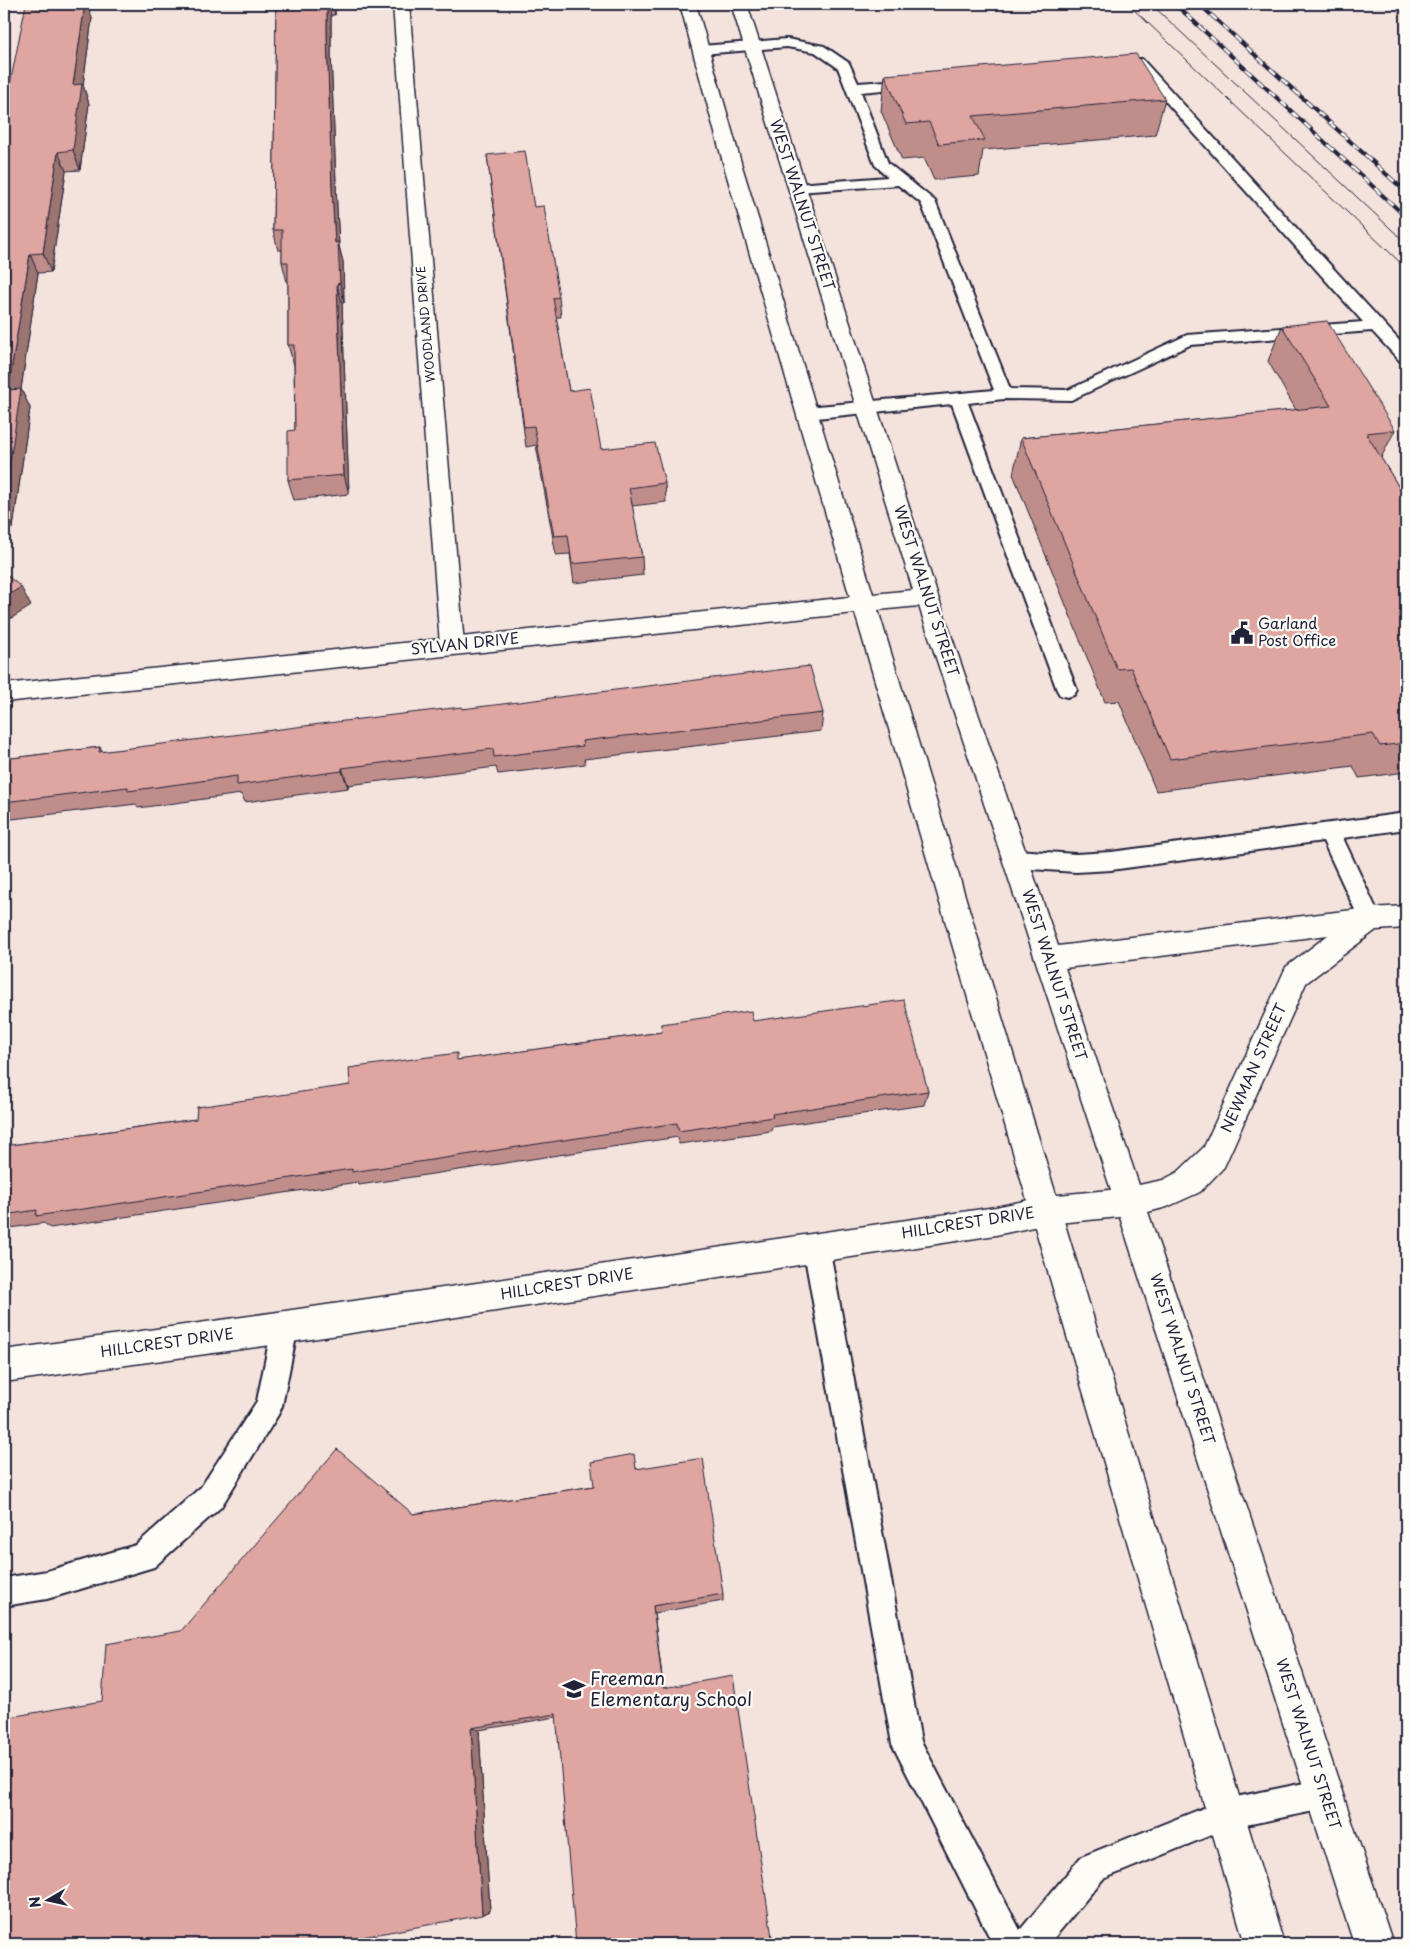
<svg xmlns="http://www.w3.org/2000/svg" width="1410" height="1948" viewBox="0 0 1410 1948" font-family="'Playpen Sans',sans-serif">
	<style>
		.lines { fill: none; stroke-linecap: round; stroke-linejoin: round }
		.lane-casing { stroke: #22223b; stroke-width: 4 }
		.street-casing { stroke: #22223b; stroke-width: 3 }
		.secondary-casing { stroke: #22223b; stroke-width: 3 }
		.lane { fill: #fdfcf7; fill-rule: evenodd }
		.street { fill: #fdfcf7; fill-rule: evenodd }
		.secondary { fill: #fdfcf7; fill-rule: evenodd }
		.tram { stroke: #22223b; stroke-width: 1 }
		.rail-casing { stroke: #22223b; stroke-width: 4 }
		.rail { stroke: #fdfcf7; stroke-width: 2.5; stroke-dasharray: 8; stroke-linecap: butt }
		.wall { fill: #c08e8a; stroke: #22223b }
		.shaded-wall { fill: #9c7471; stroke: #22223b }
		.building { fill: #dfa5a1; stroke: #22223b }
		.labels { text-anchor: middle; stroke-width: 4.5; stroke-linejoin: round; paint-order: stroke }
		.far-street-label { font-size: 12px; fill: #22223b; stroke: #fdfcf7 }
		.street-label { font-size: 15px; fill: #22223b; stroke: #fdfcf7 }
		.poi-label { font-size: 15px; fill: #22223b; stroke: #fdfcf7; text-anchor: start }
		.near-poi-label { font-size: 18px; fill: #22223b; stroke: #fdfcf7; text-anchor: start }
	</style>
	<rect width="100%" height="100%" fill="#f4e2dd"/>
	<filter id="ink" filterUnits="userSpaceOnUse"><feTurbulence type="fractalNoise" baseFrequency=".02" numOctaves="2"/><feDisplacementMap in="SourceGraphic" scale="10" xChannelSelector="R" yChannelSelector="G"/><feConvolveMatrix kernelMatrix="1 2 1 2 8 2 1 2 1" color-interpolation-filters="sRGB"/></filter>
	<g filter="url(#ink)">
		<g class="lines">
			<defs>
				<g id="lane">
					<path d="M 787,39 L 824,46 L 849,63 L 858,83 L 915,79 L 922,83 L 915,87 L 861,92 L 888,163 L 935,201 L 1010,389 L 1068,390 L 1187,335 L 1363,322 L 1134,66 L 1121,66 L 1119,63 L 1126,59 L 1142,59 L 1406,348 L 1406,362 L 1400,361 L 1372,331 L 1190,345 L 1071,400 L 1004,399 L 968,403 L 1077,690 L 1074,695 L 1067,697 L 1060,695 L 1057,690 L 952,404 L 807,419 L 801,417 L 799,413 L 801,409 L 807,407 L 994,390 L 921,203 L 898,185 L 797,192 L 792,191 L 790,188 L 792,185 L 797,184 L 888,177 L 875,165 L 838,68 L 815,52 L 787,47 L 701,54 L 694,50 L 701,46 Z"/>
					<path d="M 1406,813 L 1406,829 L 1343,838 L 1381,919 L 1378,925 L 1370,928 L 1362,925 L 1323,841 L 1111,870 L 1076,872 L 1016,868 L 1008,865 L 1005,859 L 1008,853 L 1016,850 L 1076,854 L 1111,852 Z"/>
					<path d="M 816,1234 L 825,1237 L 829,1246 L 921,1741 L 1020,1930 L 1081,1857 L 1226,1799 L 1324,1779 L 1335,1783 L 1339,1794 L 1335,1805 L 1324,1809 L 1226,1829 L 1103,1879 L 1049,1944 L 993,1944 L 892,1744 L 803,1246 L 807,1237 Z"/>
					<path d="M 285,1314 L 294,1318 L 298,1327 L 282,1406 L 278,1415 L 221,1507 L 154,1567 L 47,1599 L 4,1606 L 4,1578 L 47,1571 L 136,1545 L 201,1487 L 257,1401 L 272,1327 L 276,1318 Z"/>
				</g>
				<g id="street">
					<path d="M 393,4 L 409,4 L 464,645 L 460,651 L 452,654 L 444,651 L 440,645 Z"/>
					<path d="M 1130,1188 L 1141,1192 L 1145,1202 L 1141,1212 L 1130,1216 L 1047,1224 L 996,1235 L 285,1343 L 4,1382 L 4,1350 L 285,1311 L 996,1207 L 1047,1196 Z"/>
				</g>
				<path id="secondary" d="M 680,4 L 696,4 L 742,166 L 873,594 L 913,590 L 731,4 L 747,4 L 938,597 L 1058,946 L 1369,908 L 1406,906 L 1406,928 L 1376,930 L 1306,983 L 1224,1167 L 1200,1192 L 1167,1207 L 1148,1212 L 1393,1944 L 1354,1944 L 1115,1202 L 919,606 L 878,610 L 1284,1944 L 1245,1944 L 855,613 L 4,702 L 4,684 L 850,597 L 724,166 ZM 1328,935 L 1286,967 L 1204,1147 L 1178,1172 L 1163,1180 L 1139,1185 L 1065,968 Z"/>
			</defs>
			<use href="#lane" class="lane-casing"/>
			<use href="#street" class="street-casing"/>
			<use href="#secondary" class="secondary-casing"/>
			<use href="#lane" class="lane"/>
			<use href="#street" class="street"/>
			<use href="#secondary" class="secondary"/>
			<g class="tram">
				<path d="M 1128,4 L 1406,268"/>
				<path d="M 1151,4 L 1406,243"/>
			</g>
			<defs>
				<g id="rail">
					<path d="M 1175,4 L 1406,217"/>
					<path d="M 1199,4 L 1406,192"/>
				</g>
			</defs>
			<use href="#rail" class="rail-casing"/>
			<use href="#rail" class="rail"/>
		</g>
		<g class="wall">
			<path d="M 275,4 L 335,4 L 335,15 L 331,15 L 331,55 L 337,209 L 339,246 L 343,262 L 344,303 L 342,303 L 349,494 L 294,500 L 288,480 L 295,430 L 294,365 L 288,345 L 288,282 L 287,282 L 282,262 L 282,250 L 278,250 L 273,230 L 276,8 Z"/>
			<path d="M 464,4 L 487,4 L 464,6 Z"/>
			<path d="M 92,18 L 83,85 L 89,104 L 80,170 L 66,171 L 51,272 L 38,273 L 21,389 L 30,408 L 13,528 L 4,529 L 4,114 Z"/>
			<path d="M 885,75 L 1165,99 L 1155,135 L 983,150 L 979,176 L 934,180 L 924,158 L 902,160 L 881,111 Z"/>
			<path d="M 487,155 L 534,207 L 559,297 L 561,317 L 556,317 L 569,391 L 601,449 L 665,483 L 666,502 L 632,506 L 642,557 L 643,575 L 574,583 L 570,554 L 556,555 L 536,445 L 526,447 Z"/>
			<path d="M 1282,326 L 1395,430 L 1381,458 L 1406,499 L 1406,772 L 1359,778 L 1353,766 L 1156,791 L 1119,701 L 1105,702 L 1013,474 L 1021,438 L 1296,410 L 1268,361 Z"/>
			<path d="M 463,709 L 823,713 L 821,731 L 584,759 L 585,764 L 498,774 L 496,767 L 348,785 L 348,788 L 245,802 L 241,794 L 138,808 L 136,804 L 4,820 L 4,759 L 100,747 L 102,752 Z"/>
			<path d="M 753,1021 L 928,1091 L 924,1105 L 772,1127 L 771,1131 L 679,1144 L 678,1137 L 359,1185 L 358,1182 L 50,1228 L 44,1223 L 4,1229 L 4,1146 L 196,1119 L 350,1085 L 459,1060 L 662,1032 L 661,1024 Z"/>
			<path d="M 637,1468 L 723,1594 L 723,1601 L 654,1613 L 556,1717 L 479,1730 L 490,1911 L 482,1915 L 102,1701 L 181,1631 L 413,1514 L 594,1486 Z"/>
		</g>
		<g class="shaded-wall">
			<path d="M 85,4 L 87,4 L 92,18 L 83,85 L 89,104 L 80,170 L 73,150 L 73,85 Z"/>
			<path d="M 327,4 L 328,4 L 331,15 L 331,55 L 337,209 L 339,246 L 343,262 L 344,303 L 340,283 L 335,243 L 332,189 L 327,36 Z"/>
			<path d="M 333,4 L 335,4 L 335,15 Z"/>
			<path d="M 58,152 L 66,171 L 51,272 L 43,253 Z"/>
			<path d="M 30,254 L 38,273 L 21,389 L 30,408 L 13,528 L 4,511 L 8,390 Z"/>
			<path d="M 337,284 L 342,303 L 349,494 L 344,475 Z"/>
			<path d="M 21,587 L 31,606 L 4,623 L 4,598 Z"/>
			<path d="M 342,768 L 348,785 L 348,788 L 342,771 Z"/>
			<path d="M 653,1606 L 654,1613 L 664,1692 L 663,1688 Z"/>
			<path d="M 471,1728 L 479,1730 L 490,1911 L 482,1915 Z"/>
		</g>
		<g class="building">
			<path d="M 26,4 L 85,4 L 73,85 L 82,84 L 73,150 L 58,152 L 43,253 L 30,254 L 8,390 L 21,389 L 4,501 L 4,114 Z"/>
			<path d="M 276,4 L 327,4 L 327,36 L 332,189 L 335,243 L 338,242 L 340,283 L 337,284 L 344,475 L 288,480 L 288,431 L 295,430 L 294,345 L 288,345 L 288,262 L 282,262 L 282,230 L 273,230 Z"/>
			<path d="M 1136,54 L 1165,99 L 973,116 L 985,140 L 939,144 L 929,122 L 906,124 L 885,75 Z"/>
			<path d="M 525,151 L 534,207 L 544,206 L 559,297 L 553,298 L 569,391 L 590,388 L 601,449 L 655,443 L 665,483 L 629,488 L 642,557 L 572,564 L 568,535 L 554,536 L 534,426 L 524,427 L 487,155 Z"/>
			<path d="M 1327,321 L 1395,430 L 1366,433 L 1406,499 L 1406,743 L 1380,746 L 1373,734 L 1170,759 L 1131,668 L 1117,669 L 1021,438 L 1331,406 L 1282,326 Z"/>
			<path d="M 4,573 L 21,587 L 4,598 Z"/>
			<path d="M 810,666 L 823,713 L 582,741 L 583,746 L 494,757 L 493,749 L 342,768 L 342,771 L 237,785 L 237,776 L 128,791 L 128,787 L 4,802 L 4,759 L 100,747 L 99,752 L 368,718 L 462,707 L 462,709 Z"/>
			<path d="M 904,1000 L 928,1091 L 772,1114 L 773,1117 L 679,1131 L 677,1123 L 352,1172 L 352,1169 L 36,1216 L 37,1210 L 4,1215 L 4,1146 L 196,1119 L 197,1107 L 350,1085 L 349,1068 L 457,1053 L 457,1060 L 662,1032 L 661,1024 L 751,1011 L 753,1021 Z"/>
			<path d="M 337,1449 L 413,1514 L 594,1486 L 591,1462 L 634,1454 L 636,1469 L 703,1458 L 723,1594 L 653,1606 L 663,1688 L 733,1676 L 773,1944 L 576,1944 L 556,1714 L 471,1728 L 482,1915 L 324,1944 L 4,1944 L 4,1718 L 102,1701 L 106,1644 L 181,1631 Z"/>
		</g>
	</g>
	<defs>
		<symbol id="civic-bare" viewBox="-9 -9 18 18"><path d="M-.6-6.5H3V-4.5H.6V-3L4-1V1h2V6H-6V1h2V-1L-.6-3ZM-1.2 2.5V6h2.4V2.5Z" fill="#22223b" stroke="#fdfcf7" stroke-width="2.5" paint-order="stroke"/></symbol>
		<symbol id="school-bare" viewBox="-9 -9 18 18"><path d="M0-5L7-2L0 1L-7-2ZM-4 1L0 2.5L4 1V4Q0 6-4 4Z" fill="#22223b" stroke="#fdfcf7" stroke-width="2.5" paint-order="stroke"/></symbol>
	</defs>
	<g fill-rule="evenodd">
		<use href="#civic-bare" x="1226" y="617" width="32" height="32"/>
		<use href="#school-bare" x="558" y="1673" width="32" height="32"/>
	</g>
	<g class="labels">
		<g class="far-street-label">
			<text transform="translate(426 324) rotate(-95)" y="4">WOODLAND DRIVE</text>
		</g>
		<g class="street-label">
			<text transform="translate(802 205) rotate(72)" y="5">WEST WALNUT STREET</text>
			<text transform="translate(926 591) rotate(72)" y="5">WEST WALNUT STREET</text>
			<text transform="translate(465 644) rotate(-6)" y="5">SYLVAN DRIVE</text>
			<text transform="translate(1054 975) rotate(72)" y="5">WEST WALNUT STREET</text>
			<text transform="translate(1254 1068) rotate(-66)" y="5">NEWMAN STREET</text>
			<text transform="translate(968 1223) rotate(-9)" y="5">HILLCREST DRIVE</text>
			<text transform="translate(567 1284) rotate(-9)" y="5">HILLCREST DRIVE</text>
			<text transform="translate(167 1343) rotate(-8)" y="5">HILLCREST DRIVE</text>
			<text transform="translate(1182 1359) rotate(72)" y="5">WEST WALNUT STREET</text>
			<text transform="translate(1308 1744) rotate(72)" y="5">WEST WALNUT STREET</text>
		</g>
		<g class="poi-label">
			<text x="1258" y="629">Garland<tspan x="1258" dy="17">Post Office</tspan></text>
		</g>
		<g class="near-poi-label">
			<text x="590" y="1685">Freeman<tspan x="590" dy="21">Elementary School</tspan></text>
		</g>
	</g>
	<rect width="1410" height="1948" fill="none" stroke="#fdfcf7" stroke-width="20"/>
	<rect x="10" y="10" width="1390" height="1928" fill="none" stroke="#22223b" stroke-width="2" filter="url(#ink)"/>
	<g transform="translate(48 1900) rotate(261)" stroke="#fdfcf7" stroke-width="4" paint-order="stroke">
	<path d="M0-4L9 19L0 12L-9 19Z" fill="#22223b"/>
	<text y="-8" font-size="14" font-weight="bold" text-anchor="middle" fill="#22223b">N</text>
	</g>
</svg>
